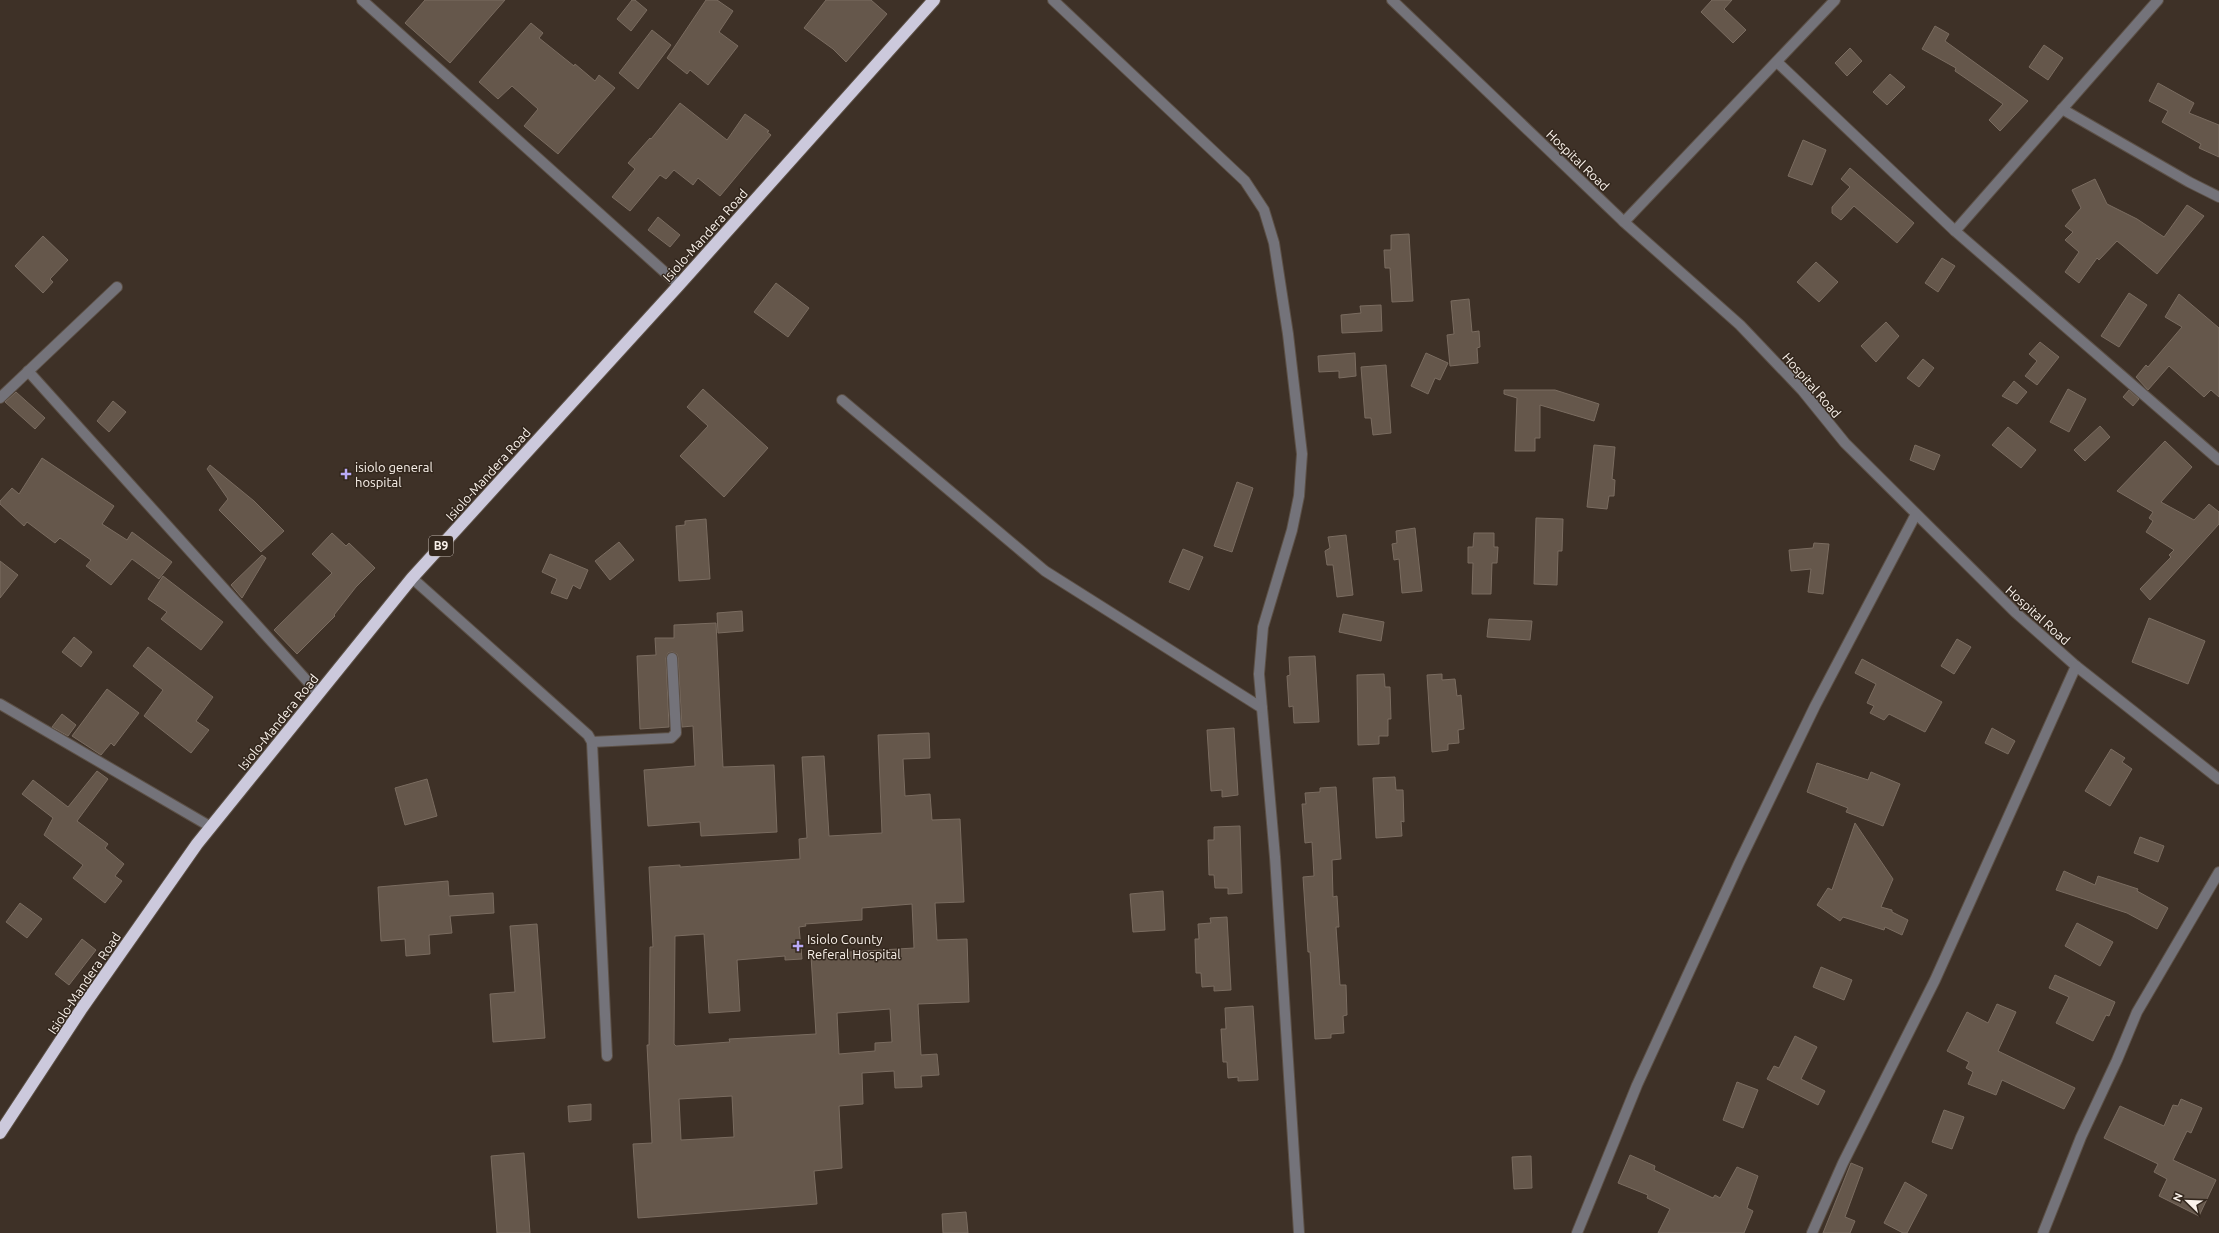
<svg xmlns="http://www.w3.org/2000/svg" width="2219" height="1233" viewBox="0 0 2219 1233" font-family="Ubuntu,sans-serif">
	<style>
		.building { fill: #65574b; stroke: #7a6c60; fill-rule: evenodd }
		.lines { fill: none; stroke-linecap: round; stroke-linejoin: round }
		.street-casing { stroke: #5c5046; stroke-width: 12 }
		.highway-casing { stroke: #5c5046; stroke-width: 14 }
		.street { stroke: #74737a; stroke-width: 10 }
		.highway { stroke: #ccc9dc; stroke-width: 12 }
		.poi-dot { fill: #baaaf7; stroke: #33271d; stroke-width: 1.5 }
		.labels { text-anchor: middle; stroke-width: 3; stroke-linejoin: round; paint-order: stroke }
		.shield { fill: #33271d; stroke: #beb5ad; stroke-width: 1 }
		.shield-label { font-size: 12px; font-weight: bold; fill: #faf2eb }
		.street-label { font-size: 13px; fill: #faf2eb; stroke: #33271d }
		.poi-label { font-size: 13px; fill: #faf2eb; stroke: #33271d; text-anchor: start }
	</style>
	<rect width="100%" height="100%" fill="#3e3127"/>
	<g class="building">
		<path d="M 425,0 L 505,0 L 450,63 L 405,23 Z"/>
		<path d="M 632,0 L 635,0 L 647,10 L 631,31 L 617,19 Z"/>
		<path d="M 706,0 L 717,0 L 733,11 L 719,32 L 738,46 L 708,85 L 690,70 L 687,74 L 667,58 Z"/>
		<path d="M 826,0 L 871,0 L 887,14 L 846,62 L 833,49 L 804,28 Z"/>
		<path d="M 1712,0 L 1732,0 L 1724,9 L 1746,30 L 1733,43 L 1701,12 Z"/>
		<path d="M 531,23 L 543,33 L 539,38 L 574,66 L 575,64 L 595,81 L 599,75 L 615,88 L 558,154 L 524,126 L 538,109 L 512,86 L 498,99 L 479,82 Z"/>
		<path d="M 1935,26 L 1949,34 L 1945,41 L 2028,101 L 2000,131 L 1989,120 L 2003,104 L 1955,71 L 1956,68 L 1922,49 Z"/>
		<path d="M 652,30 L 671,45 L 638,89 L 619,73 Z"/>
		<path d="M 2044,45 L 2063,58 L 2048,80 L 2029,67 Z"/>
		<path d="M 1850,48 L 1862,61 L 1847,76 L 1835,63 Z"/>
		<path d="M 1890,74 L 1905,87 L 1887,105 L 1873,92 Z"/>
		<path d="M 2158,83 L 2194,103 L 2189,113 L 2219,125 L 2219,157 L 2199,148 L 2201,144 L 2162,122 L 2168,111 L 2149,101 Z"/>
		<path d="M 680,103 L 727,140 L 745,114 L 769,131 L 767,132 L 771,135 L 720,196 L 698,178 L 693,185 L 674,170 L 666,179 L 660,175 L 630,211 L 612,197 L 635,169 L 628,163 L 650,138 L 651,139 Z"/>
		<path d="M 1803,140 L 1826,150 L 1812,185 L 1788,176 Z"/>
		<path d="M 1850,168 L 1914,223 L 1897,243 L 1854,206 L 1841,220 L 1832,213 L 1832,207 L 1850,187 L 1841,179 Z"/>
		<path d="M 2095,179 L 2107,204 L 2137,219 L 2164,237 L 2187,205 L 2204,216 L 2157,274 L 2117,241 L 2099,260 L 2097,258 L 2079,283 L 2065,272 L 2079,252 L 2065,240 L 2073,232 L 2065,226 L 2081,208 L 2072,190 Z"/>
		<path d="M 658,217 L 680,235 L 670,247 L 648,230 Z"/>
		<path d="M 1409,234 L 1413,301 L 1392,302 L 1390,268 L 1385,268 L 1384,250 L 1391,250 L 1391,235 Z"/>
		<path d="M 43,236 L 68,260 L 50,279 L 53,282 L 43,293 L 15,266 Z"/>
		<path d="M 1942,258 L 1955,266 L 1938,292 L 1925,283 Z"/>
		<path d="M 1816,262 L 1838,282 L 1819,302 L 1797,282 Z"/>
		<path d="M 776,283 L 809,308 L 788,337 L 754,312 Z"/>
		<path d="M 2129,293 L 2147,305 L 2119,347 L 2101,336 Z"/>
		<path d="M 2179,294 L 2219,328 L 2219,397 L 2211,390 L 2204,397 L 2169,366 L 2148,390 L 2136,377 L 2146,365 L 2148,367 L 2182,327 L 2165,317 Z"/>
		<path d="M 1469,299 L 1472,332 L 1479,331 L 1480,347 L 1477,348 L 1478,363 L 1450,366 L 1447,335 L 1454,334 L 1451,301 Z"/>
		<path d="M 1381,305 L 1382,331 L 1342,333 L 1341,315 L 1361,313 L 1360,306 Z"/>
		<path d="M 1886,322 L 1899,336 L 1876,362 L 1861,346 Z"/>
		<path d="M 2040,342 L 2059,357 L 2037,385 L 2025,376 L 2037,361 L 2029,354 Z"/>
		<path d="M 1355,353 L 1356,376 L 1339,378 L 1339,371 L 1319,372 L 1318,356 Z"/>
		<path d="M 1426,353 L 1448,363 L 1440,380 L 1435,378 L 1428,394 L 1411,386 Z"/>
		<path d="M 1923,359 L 1934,368 L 1919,387 L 1907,378 Z"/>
		<path d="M 1386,365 L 1391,433 L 1373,435 L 1371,418 L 1365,418 L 1361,367 Z"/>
		<path d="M 2014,381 L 2027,392 L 2017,404 L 2002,396 Z"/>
		<path d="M 703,389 L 768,448 L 724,497 L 680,456 L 708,426 L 687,407 Z"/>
		<path d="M 2068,389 L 2086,399 L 2069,432 L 2050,422 Z"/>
		<path d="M 1504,390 L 1555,390 L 1599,404 L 1594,421 L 1540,405 L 1540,438 L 1535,438 L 1535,451 L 1515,451 L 1517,398 L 1504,394 Z"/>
		<path d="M 2129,390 L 2139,399 L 2133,406 L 2123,397 Z"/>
		<path d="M 16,392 L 45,418 L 35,429 L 5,402 Z"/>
		<path d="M 113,401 L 126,412 L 109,432 L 97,421 Z"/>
		<path d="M 2100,426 L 2110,437 L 2085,461 L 2074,450 Z"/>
		<path d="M 2008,427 L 2036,450 L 2021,468 L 1992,445 Z"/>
		<path d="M 2165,441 L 2192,467 L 2161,502 L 2194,520 L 2209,504 L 2219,512 L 2219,524 L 2150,600 L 2140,589 L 2171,557 L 2169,555 L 2174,550 L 2146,532 L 2153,521 L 2149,518 L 2153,512 L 2117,491 Z"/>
		<path d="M 1594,445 L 1615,447 L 1612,479 L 1615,480 L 1614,496 L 1609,496 L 1607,509 L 1587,507 Z"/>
		<path d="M 1915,445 L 1940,455 L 1934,470 L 1910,460 Z"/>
		<path d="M 42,458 L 114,506 L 102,524 L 127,540 L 132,532 L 172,562 L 159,579 L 132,559 L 111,585 L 86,566 L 91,560 L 60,538 L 55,543 L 27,522 L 24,526 L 0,504 L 0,501 L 12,488 L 19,494 Z"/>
		<path d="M 210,465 L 254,501 L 284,531 L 261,552 L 219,510 L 228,499 L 207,469 Z"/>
		<path d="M 1237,482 L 1253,488 L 1232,552 L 1214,546 Z"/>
		<path d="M 1536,518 L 1563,519 L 1562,551 L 1558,551 L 1557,585 L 1534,584 Z"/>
		<path d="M 706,519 L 710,579 L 679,581 L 676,526 L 685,525 L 685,521 Z"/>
		<path d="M 1415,528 L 1422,591 L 1402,593 L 1399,559 L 1394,560 L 1392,544 L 1397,543 L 1396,531 Z"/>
		<path d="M 332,533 L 346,546 L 349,543 L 375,568 L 356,587 L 334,615 L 335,616 L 297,654 L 274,630 L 332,573 L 312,554 Z"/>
		<path d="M 1474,533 L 1494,533 L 1494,547 L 1498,547 L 1497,563 L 1492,563 L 1491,594 L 1472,594 L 1473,563 L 1468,563 L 1468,547 L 1473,547 Z"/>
		<path d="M 1346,535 L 1353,595 L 1337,597 L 1333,565 L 1327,565 L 1325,551 L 1330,548 L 1328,537 Z"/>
		<path d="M 619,542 L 634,560 L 610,580 L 595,561 Z"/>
		<path d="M 1814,543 L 1829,544 L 1823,594 L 1808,592 L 1811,569 L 1791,571 L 1789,550 L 1813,548 Z"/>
		<path d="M 1183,549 L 1203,557 L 1189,590 L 1169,582 Z"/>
		<path d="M 550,554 L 588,570 L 580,589 L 573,585 L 567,599 L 551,593 L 557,579 L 542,572 Z"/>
		<path d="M 262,555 L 266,558 L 242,598 L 231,585 Z"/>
		<path d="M 0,561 L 18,575 L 0,598 Z"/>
		<path d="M 163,576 L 223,622 L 201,650 L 161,619 L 167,612 L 148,599 Z"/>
		<path d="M 742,611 L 743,631 L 718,633 L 717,613 Z"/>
		<path d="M 1343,614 L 1384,622 L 1381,641 L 1339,632 Z"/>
		<path d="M 2149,618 L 2205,641 L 2188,684 L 2132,662 Z"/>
		<path d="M 1489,619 L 1532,621 L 1530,640 L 1487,637 Z"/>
		<path d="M 716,623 L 723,767 L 774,765 L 777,832 L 701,836 L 700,822 L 648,826 L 644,770 L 695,766 L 693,726 L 682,727 L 678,658 L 677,654 L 672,652 L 668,653 L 666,658 L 669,727 L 640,729 L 637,656 L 656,655 L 655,638 L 674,638 L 674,625 Z"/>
		<path d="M 74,637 L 92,652 L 81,667 L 62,652 Z"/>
		<path d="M 1957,639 L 1971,647 L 1954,674 L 1941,666 Z"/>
		<path d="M 148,647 L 213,697 L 196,721 L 209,730 L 191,753 L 144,716 L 163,690 L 133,666 Z"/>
		<path d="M 1315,656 L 1319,722 L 1294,723 L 1293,706 L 1289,707 L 1287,676 L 1290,675 L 1289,657 Z"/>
		<path d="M 1862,659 L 1942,702 L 1925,732 L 1889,714 L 1884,720 L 1870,713 L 1874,706 L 1867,703 L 1876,684 L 1855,673 Z"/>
		<path d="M 1384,674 L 1385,687 L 1390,687 L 1391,719 L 1388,719 L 1388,736 L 1379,736 L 1379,744 L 1358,745 L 1357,675 Z"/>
		<path d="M 1442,674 L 1442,680 L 1455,679 L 1457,696 L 1461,695 L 1464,729 L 1458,730 L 1459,743 L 1448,744 L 1448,750 L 1432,752 L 1427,675 Z"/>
		<path d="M 107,689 L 139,713 L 114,746 L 111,743 L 101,755 L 72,736 Z"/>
		<path d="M 62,714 L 76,725 L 68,736 L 52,727 Z"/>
		<path d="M 1234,728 L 1238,795 L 1222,797 L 1222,790 L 1211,791 L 1207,730 Z"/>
		<path d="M 1992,728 L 2015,741 L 2008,754 L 1985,743 Z"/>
		<path d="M 929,733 L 930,758 L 903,759 L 905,796 L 930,794 L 932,820 L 960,819 L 964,902 L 935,903 L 937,940 L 967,939 L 969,1002 L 918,1004 L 921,1055 L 937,1054 L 939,1075 L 921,1076 L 922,1087 L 895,1088 L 894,1071 L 862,1073 L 863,1104 L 839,1106 L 842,1168 L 814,1171 L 817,1204 L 638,1218 L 633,1144 L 652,1143 L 647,1045 L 649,1045 L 650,947 L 653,947 L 649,867 L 680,865 L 680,867 L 800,859 L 799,839 L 807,838 L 802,757 L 824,756 L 829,836 L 882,833 L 878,735 ZM 912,904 L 914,948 L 833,953 L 833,954 L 811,956 L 816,1034 L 729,1039 L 730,1042 L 676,1046 L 674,1044 L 675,936 L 704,934 L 709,1013 L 740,1011 L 737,960 L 785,956 L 785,960 L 802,959 L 799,927 L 806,926 L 805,924 L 862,920 L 862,908 ZM 890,1009 L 892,1042 L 875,1043 L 875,1051 L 839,1054 L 837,1013 ZM 732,1096 L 734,1137 L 681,1140 L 679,1099 Z"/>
		<path d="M 2111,749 L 2125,758 L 2122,762 L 2132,769 L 2110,806 L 2085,791 Z"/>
		<path d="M 1817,763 L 1868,780 L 1871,772 L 1900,784 L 1883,826 L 1846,812 L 1848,808 L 1807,792 Z"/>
		<path d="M 97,771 L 108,779 L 77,821 L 108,844 L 105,848 L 124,864 L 115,876 L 122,881 L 105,903 L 73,878 L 83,865 L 44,835 L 53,818 L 22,794 L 33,780 L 68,807 Z"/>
		<path d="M 1395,777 L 1396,790 L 1403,790 L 1404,822 L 1401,821 L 1402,836 L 1376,838 L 1373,778 Z"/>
		<path d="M 427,779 L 437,816 L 405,825 L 395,788 Z"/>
		<path d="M 1336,787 L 1341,859 L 1332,860 L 1333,897 L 1337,896 L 1339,927 L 1336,927 L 1339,970 L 1340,985 L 1346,985 L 1347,1015 L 1343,1016 L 1344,1033 L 1331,1034 L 1331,1038 L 1315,1039 L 1310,952 L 1308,952 L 1303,877 L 1314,876 L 1312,842 L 1305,843 L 1302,804 L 1306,804 L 1305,793 L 1320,792 L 1320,788 Z"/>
		<path d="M 1855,823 L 1893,879 L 1881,907 L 1892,910 L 1892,912 L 1908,920 L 1902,935 L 1885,927 L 1884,930 L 1843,917 L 1840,921 L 1817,905 L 1828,888 L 1832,890 Z"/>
		<path d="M 1240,826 L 1242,893 L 1228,894 L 1228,888 L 1215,888 L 1214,875 L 1209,875 L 1208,840 L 1214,840 L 1214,827 Z"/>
		<path d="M 2140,837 L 2164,846 L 2158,862 L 2134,853 Z"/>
		<path d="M 2064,871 L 2095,885 L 2098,876 L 2138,889 L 2137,891 L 2168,908 L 2157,929 L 2127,913 L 2056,890 Z"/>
		<path d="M 448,881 L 449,896 L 493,893 L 494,913 L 450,916 L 452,933 L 429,935 L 430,954 L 406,956 L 405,939 L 381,941 L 378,887 Z"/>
		<path d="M 1163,891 L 1165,930 L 1133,932 L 1130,894 Z"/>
		<path d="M 20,903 L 42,919 L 27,938 L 6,922 Z"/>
		<path d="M 1227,917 L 1231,990 L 1214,991 L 1214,986 L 1202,987 L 1201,973 L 1196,973 L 1195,939 L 1199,939 L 1198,924 L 1211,923 L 1210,918 Z"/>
		<path d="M 2077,923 L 2113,942 L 2100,966 L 2065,946 Z"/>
		<path d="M 537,924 L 545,1038 L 493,1042 L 490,994 L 515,992 L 510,926 Z"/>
		<path d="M 82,939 L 96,950 L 69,985 L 55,974 Z"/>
		<path d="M 1821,967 L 1852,980 L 1844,1000 L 1813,987 Z"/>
		<path d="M 2055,975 L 2115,1002 L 2109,1016 L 2106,1015 L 2093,1041 L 2056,1023 L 2069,997 L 2049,988 Z"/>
		<path d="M 1997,1004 L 2016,1012 L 1998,1051 L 2075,1088 L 2064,1109 L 2002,1080 L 1996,1095 L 1968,1084 L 1973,1072 L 1966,1068 L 1969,1062 L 1947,1051 L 1967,1012 L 1988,1023 Z"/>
		<path d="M 1253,1006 L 1258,1080 L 1238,1081 L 1238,1077 L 1228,1078 L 1227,1062 L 1223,1062 L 1221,1029 L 1226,1029 L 1225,1008 Z"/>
		<path d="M 1795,1036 L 1817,1047 L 1801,1079 L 1825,1091 L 1818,1105 L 1767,1079 L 1774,1066 L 1779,1068 Z"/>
		<path d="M 1737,1082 L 1758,1090 L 1743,1128 L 1723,1120 Z"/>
		<path d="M 2181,1099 L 2202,1108 L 2191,1133 L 2187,1131 L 2173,1160 L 2216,1180 L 2199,1216 L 2159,1196 L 2167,1179 L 2154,1172 L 2158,1164 L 2104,1138 L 2120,1106 L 2164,1126 L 2173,1105 L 2178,1106 Z"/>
		<path d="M 591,1104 L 591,1120 L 569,1122 L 568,1106 Z"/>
		<path d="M 1944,1110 L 1964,1117 L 1952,1149 L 1932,1142 Z"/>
		<path d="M 524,1153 L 530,1233 L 497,1233 L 491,1156 Z"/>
		<path d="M 1630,1155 L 1655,1166 L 1654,1170 L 1713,1198 L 1715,1195 L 1720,1198 L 1737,1167 L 1758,1176 L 1747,1208 L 1753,1211 L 1744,1233 L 1658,1233 L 1670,1209 L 1647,1198 L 1648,1195 L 1618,1183 Z"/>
		<path d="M 1531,1156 L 1532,1188 L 1514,1189 L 1512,1157 Z"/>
		<path d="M 1851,1163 L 1863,1168 L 1845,1217 L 1855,1221 L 1850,1233 L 1823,1233 Z"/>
		<path d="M 1905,1182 L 1927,1195 L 1907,1233 L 1903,1233 L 1884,1223 Z"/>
		<path d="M 966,1212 L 968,1233 L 943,1233 L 942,1214 Z"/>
	</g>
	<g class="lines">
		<defs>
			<g id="street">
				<path d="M 362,0 L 679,285"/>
				<path d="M 1053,0 L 1245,181 L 1264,210 L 1274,243 L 1288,334 L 1302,454 L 1299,496 L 1292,530 L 1263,627 L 1259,674 L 1275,857 L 1299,1233"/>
				<path d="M 1392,0 L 1624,222 L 1740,325 L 1802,390 L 1845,443 L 2015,612 L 2076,666 L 2219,779"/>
				<path d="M 1777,62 L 1955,231 L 2219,460"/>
				<path d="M 2062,109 L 2189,182 L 2219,197"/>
				<path d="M 1624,222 L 1835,0"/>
				<path d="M 1955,231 L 2158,0"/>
				<path d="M 28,371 L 318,693"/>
				<path d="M 0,398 L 117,287"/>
				<path d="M 842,400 L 1045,571 L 1262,708"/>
				<path d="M 412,578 L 588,735 L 592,742 L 607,1056"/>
				<path d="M 0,704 L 211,827"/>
				<path d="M 592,742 L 671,738 L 676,733 L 672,658"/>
				<path d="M 1577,1233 L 1637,1085 L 1739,863 L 1815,706 L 1916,514"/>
				<path d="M 1812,1233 L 1843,1163 L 1935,980 L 2076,666"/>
				<path d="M 2043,1233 L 2081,1137 L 2117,1060 L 2137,1012 L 2219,872"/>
			</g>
			<path id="highway" d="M 0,1133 L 82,1008 L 197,844 L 412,578 L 679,285 L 934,0"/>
		</defs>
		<use href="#street" class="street-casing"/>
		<use href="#highway" class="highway-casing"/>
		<use href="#street" class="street"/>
		<use href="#highway" class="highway"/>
	</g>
	<g class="poi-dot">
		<path d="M344 468h4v4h4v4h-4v4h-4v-4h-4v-4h4z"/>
		<path d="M796 940h4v4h4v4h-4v4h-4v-4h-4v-4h4z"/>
	</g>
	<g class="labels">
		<rect class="shield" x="429" y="536" width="24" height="20" rx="3"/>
		<g class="shield-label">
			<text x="441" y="550">B9</text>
		</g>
		<g class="street-label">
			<text transform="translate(1578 160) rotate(44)" y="5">Hospital Road</text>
			<text transform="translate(705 235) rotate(-48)" y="5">Isiolo-Mandera Road</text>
			<text transform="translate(1812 385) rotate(49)" y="5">Hospital Road</text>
			<text transform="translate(488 474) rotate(-48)" y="5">Isiolo-Mandera Road</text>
			<text transform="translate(2038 615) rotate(42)" y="5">Hospital Road</text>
			<text transform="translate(278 722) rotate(-51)" y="5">Isiolo-Mandera Road</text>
			<text transform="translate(84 983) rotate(-56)" y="5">Isiolo-Mandera Road</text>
		</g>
		<g class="poi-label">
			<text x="355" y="472">isiolo general<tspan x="355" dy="15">hospital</tspan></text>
			<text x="807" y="944">Isiolo County<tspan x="807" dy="15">Referal Hospital</tspan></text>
		</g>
	</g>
	<g transform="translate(2187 1201) rotate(293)" stroke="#33271d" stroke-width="3" paint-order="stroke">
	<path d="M0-3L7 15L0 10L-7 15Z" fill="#faf2eb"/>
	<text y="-6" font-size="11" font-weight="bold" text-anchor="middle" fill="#faf2eb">N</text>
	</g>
</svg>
